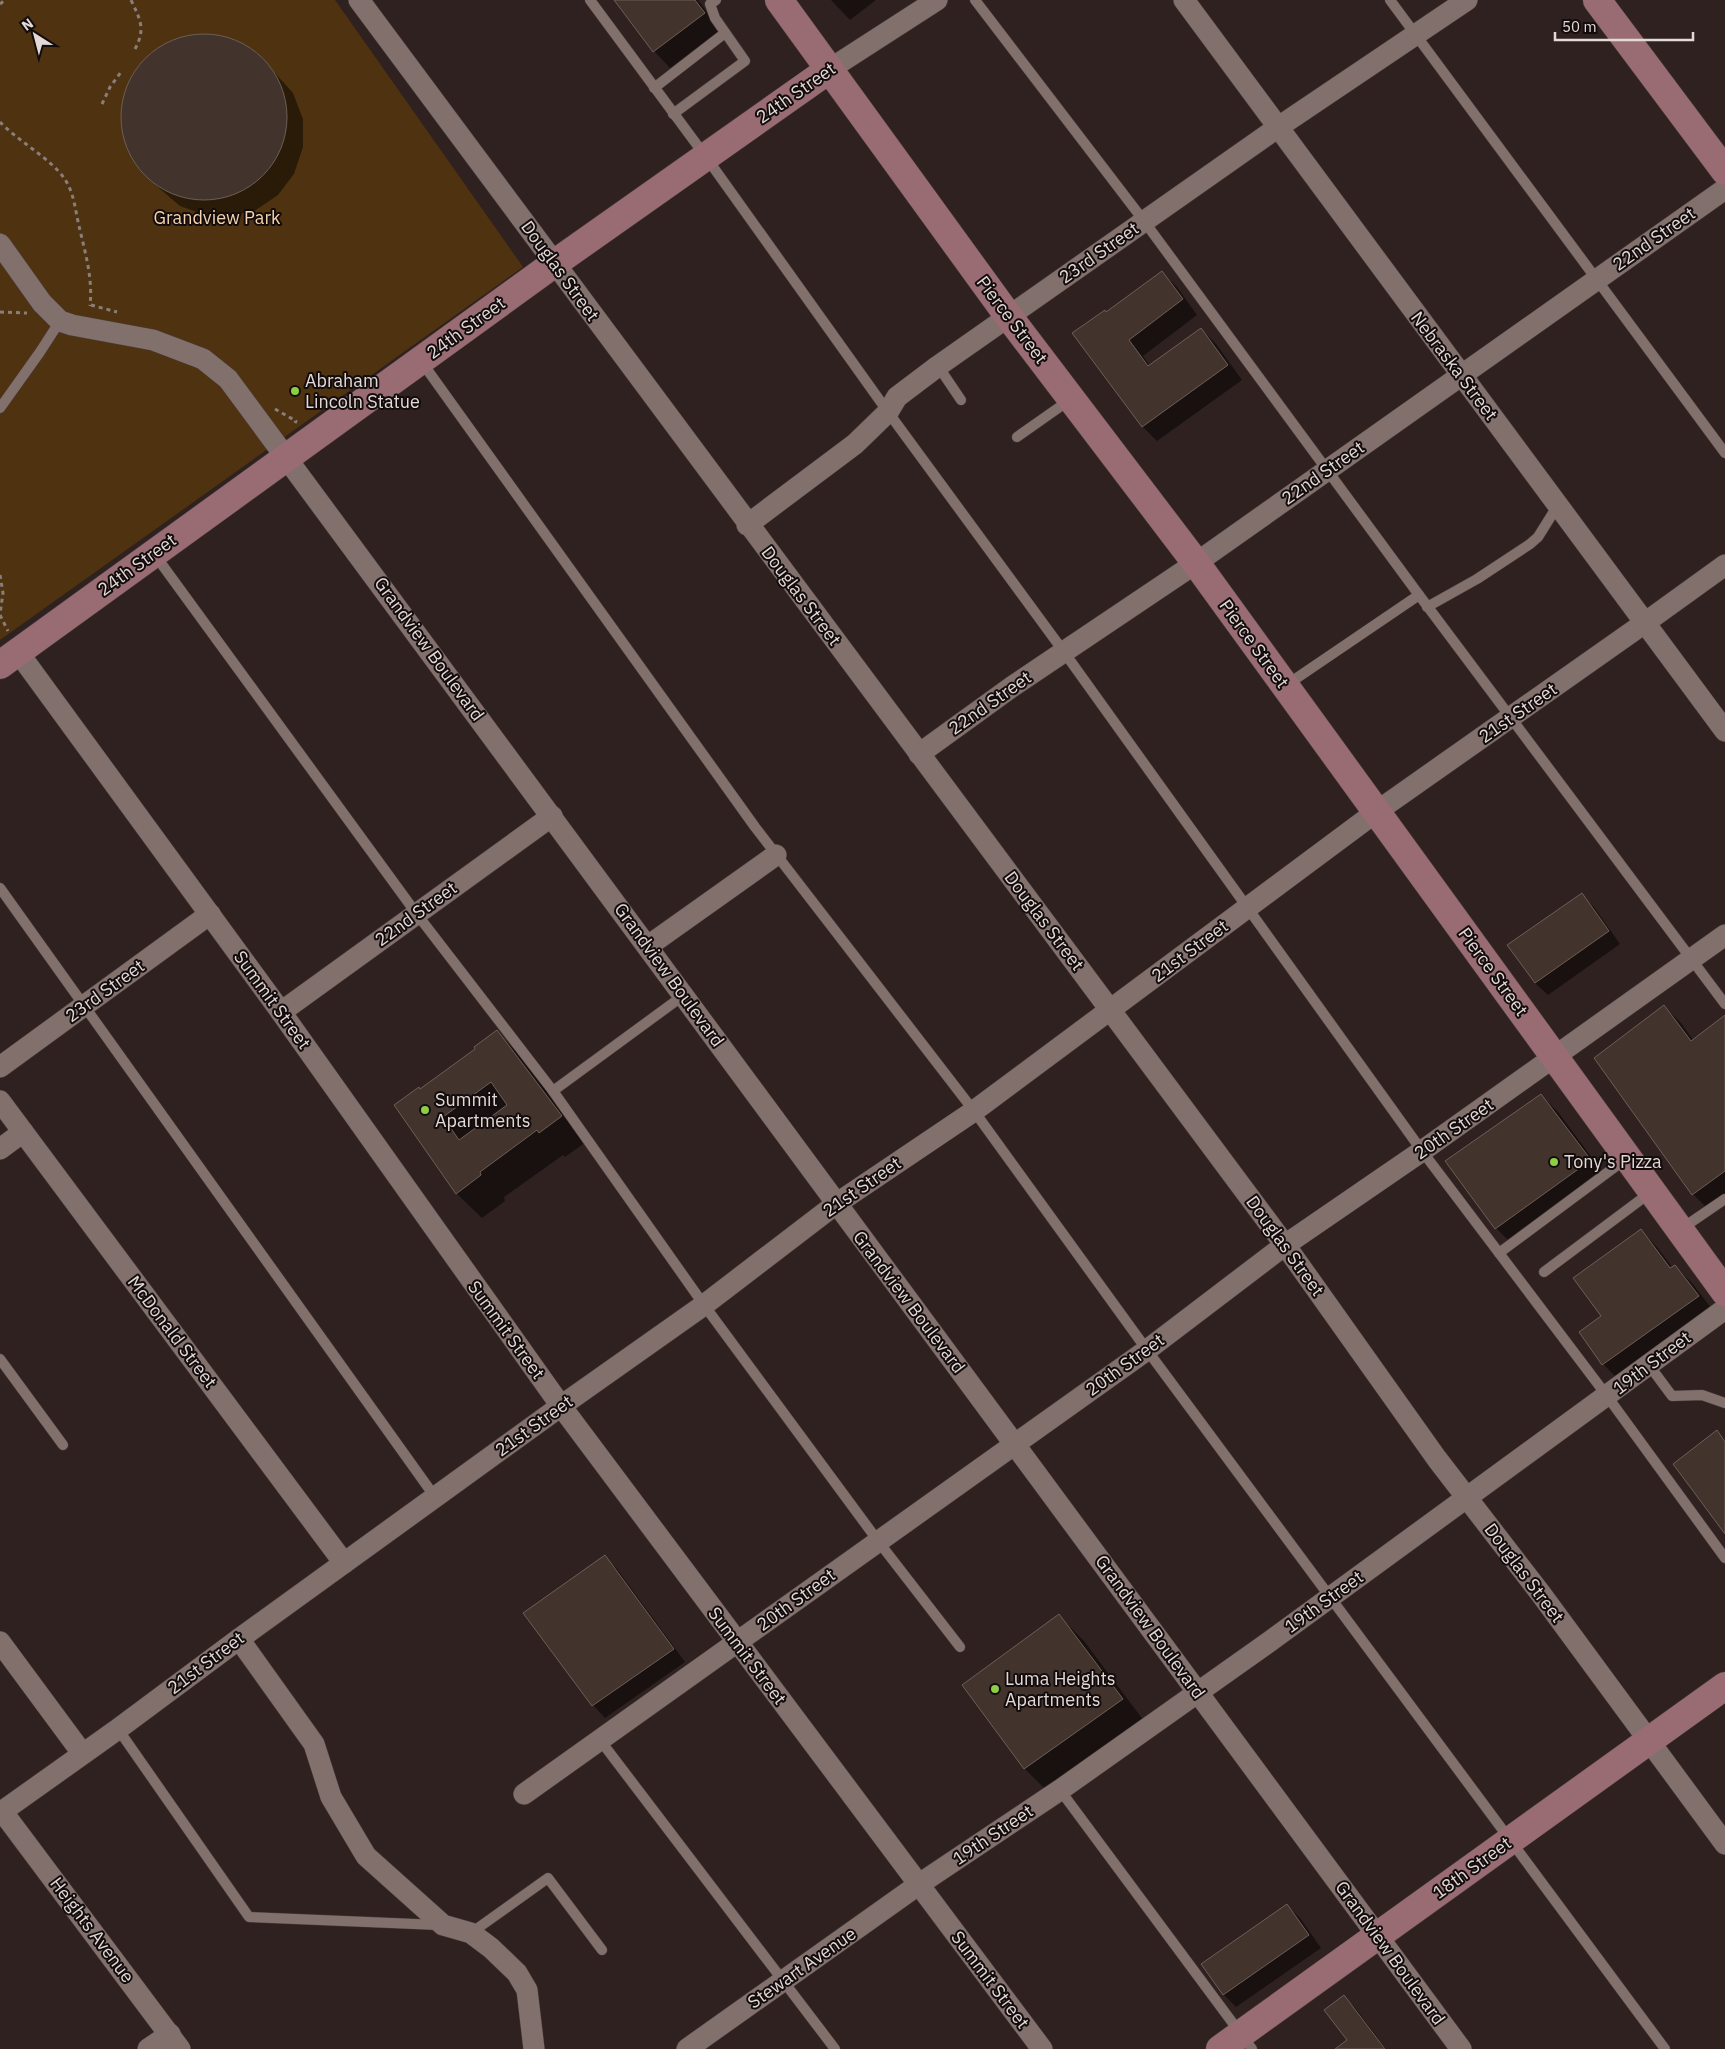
<svg xmlns="http://www.w3.org/2000/svg" width="1725" height="2049" viewBox="0 0 1725 2049" font-family="'IBM Plex Sans',sans-serif">
	<style>
		.green { fill: #4f3310 }
		.shadow { fill: #0007 }
		.building { fill: #42342d; stroke: #6d5e57; fill-rule: evenodd }
		.lines { fill: none; stroke-linecap: round; stroke-linejoin: round }
		.lane-casing { stroke: #483c3a; stroke-width: 11 }
		.street-casing { stroke: #483c3a; stroke-width: 22 }
		.secondary-casing { stroke: #483c3a; stroke-width: 29 }
		.path { stroke: #8a7e7c; stroke-width: 3; stroke-dasharray: 4 4; stroke-linecap: butt }
		.lane { stroke: #82706d; stroke-width: 10 }
		.street { stroke: #82706d; stroke-width: 21 }
		.secondary { stroke: #986c72; stroke-width: 28 }
		.poi-dot { fill: #8cce45; stroke: #130c0c; stroke-width: 2 }
		.labels { text-anchor: middle; stroke-width: 4; stroke-linejoin: round; paint-order: stroke }
		.street-label { font-size: 18px; fill: #e3d9d7; stroke: #130c0c }
		.park-label { font-size: 18px; fill: #f5d3af; stroke: #130c0c }
		.poi-label { font-size: 18px; fill: #e3d9d7; stroke: #130c0c; text-anchor: start }
	</style>
	<rect width="100%" height="100%" fill="#2f211f"/>
	<path class="green" d="M 0,0 L 335,0 L 523,267 L 0,640 Z"/>
	<g class="shadow">
		<path d="M 615,0 L 698,0 L 720,30 L 670,68 L 654,51 Z"/>
		<path d="M 831,0 L 876,0 L 850,20 Z"/>
		<path d="M 205,34 L 233,39 L 257,53 L 293,93 L 303,119 L 303,147 L 294,174 L 278,195 L 256,210 L 231,216 L 205,215 L 180,206 L 160,189 L 142,172 L 128,150 L 122,124 L 124,98 L 133,74 L 152,53 L 177,39 Z"/>
		<path d="M 1162,273 L 1177,287 L 1197,315 L 1143,356 L 1150,366 L 1201,329 L 1216,344 L 1242,380 L 1157,441 L 1143,427 L 1107,313 Z"/>
		<path d="M 1582,895 L 1594,907 L 1620,944 L 1548,995 L 1535,983 Z"/>
		<path d="M 1664,1006 L 1681,1023 L 1693,1040 L 1725,1021 L 1725,1200 L 1710,1211 L 1693,1194 Z"/>
		<path d="M 497,1032 L 522,1057 L 586,1142 L 565,1157 L 563,1155 L 504,1197 L 505,1201 L 482,1218 L 456,1193 L 420,1090 L 477,1049 Z"/>
		<path d="M 1541,1095 L 1558,1112 L 1607,1178 L 1513,1245 L 1496,1228 L 1446,1162 Z"/>
		<path d="M 1641,1230 L 1657,1247 L 1673,1268 L 1675,1266 L 1692,1283 L 1715,1313 L 1620,1381 L 1603,1364 L 1581,1332 L 1603,1316 Z"/>
		<path d="M 605,1557 L 617,1569 L 685,1662 L 605,1718 L 593,1705 L 525,1614 Z"/>
		<path d="M 1059,1616 L 1084,1641 L 1147,1725 L 1050,1794 L 1025,1769 L 964,1685 Z"/>
		<path d="M 1287,1905 L 1300,1918 L 1321,1948 L 1236,2007 L 1224,1995 L 1202,1965 Z"/>
		<path d="M 1344,1996 L 1356,2009 L 1386,2049 L 1351,2049 L 1349,2040 Z"/>
	</g>
	<g class="building">
		<path d="M 614,0 L 695,0 L 705,13 L 653,52 Z"/>
		<circle cx="204" cy="117" r="83"/>
		<path d="M 1162,271 L 1183,299 L 1129,340 L 1148,366 L 1201,328 L 1228,365 L 1142,427 L 1072,333 L 1105,310 L 1106,312 Z"/>
		<path d="M 1582,893 L 1609,931 L 1535,983 L 1507,945 Z"/>
		<path d="M 1664,1005 L 1691,1041 L 1725,1015 L 1725,1171 L 1692,1195 L 1594,1058 Z"/>
		<path d="M 497,1030 L 562,1116 L 539,1133 L 537,1130 L 480,1172 L 481,1175 L 456,1194 L 394,1105 L 419,1087 L 420,1089 L 475,1049 L 474,1047 ZM 491,1082 L 507,1105 L 459,1140 L 443,1117 Z"/>
		<path d="M 1541,1094 L 1591,1160 L 1495,1229 L 1445,1161 Z"/>
		<path d="M 1641,1229 L 1670,1268 L 1675,1265 L 1699,1296 L 1602,1365 L 1579,1332 L 1601,1316 L 1573,1278 Z"/>
		<path d="M 1717,1430 L 1725,1442 L 1725,1534 L 1673,1464 Z"/>
		<path d="M 605,1555 L 674,1649 L 592,1706 L 523,1613 Z"/>
		<path d="M 1059,1614 L 1123,1699 L 1024,1769 L 962,1685 Z"/>
		<path d="M 1287,1904 L 1309,1935 L 1223,1995 L 1201,1964 Z"/>
		<path d="M 1344,1995 L 1385,2049 L 1335,2049 L 1347,2040 L 1324,2010 Z"/>
	</g>
	<g class="lines">
		<defs>
			<g id="lane">
				<path d="M 590,0 L 706,157 L 888,412 L 1064,652 L 1422,1151 L 1607,1396 L 1725,1558"/>
				<path d="M 975,0 L 1144,221 L 1419,595 L 1725,1004"/>
				<path d="M 1390,0 L 1725,453"/>
				<path d="M 654,88 L 725,33"/>
				<path d="M 673,114 L 745,61 L 715,18 L 710,4 L 716,0"/>
				<path d="M 421,361 L 755,827 L 974,1111 L 1147,1350 L 1665,2049"/>
				<path d="M 938,366 L 961,400"/>
				<path d="M 0,408 L 40,352 L 60,321"/>
				<path d="M 1017,437 L 1071,399"/>
				<path d="M 155,555 L 416,913 L 553,1091 L 704,1305 L 878,1541 L 960,1647"/>
				<path d="M 1427,607 L 1477,579 L 1530,544 L 1538,537 L 1558,505"/>
				<path d="M 1285,686 L 1419,595"/>
				<path d="M 0,888 L 435,1497"/>
				<path d="M 553,1091 L 684,995"/>
				<path d="M 1681,1229 L 1725,1199"/>
				<path d="M 1499,1253 L 1627,1158"/>
				<path d="M 1544,1272 L 1651,1192"/>
				<path d="M 0,1359 L 63,1445"/>
				<path d="M 1649,1365 L 1672,1396 L 1702,1395 L 1725,1403"/>
				<path d="M 118,1729 L 249,1917 L 439,1925"/>
				<path d="M 600,1740 L 835,2049"/>
				<path d="M 1060,1790 L 1252,2049"/>
				<path d="M 471,1933 L 548,1878 L 602,1950"/>
			</g>
			<g id="street">
				<path d="M 359,0 L 1285,1245 L 1437,1459 L 1541,1594 L 1725,1844"/>
				<path d="M 1184,0 L 1725,731"/>
				<path d="M 830,69 L 937,0"/>
				<path d="M 0,244 L 42,303 L 60,321 L 72,325 L 153,340 L 203,359 L 228,379 L 1461,2049"/>
				<path d="M 747,525 L 855,444 L 888,412 L 897,397 L 938,366 L 1277,128 L 1467,0"/>
				<path d="M 18,652 L 281,1012 L 561,1406 L 1042,2049"/>
				<path d="M 919,754 L 1013,686 L 1196,563 L 1725,189"/>
				<path d="M 648,946 L 776,855"/>
				<path d="M 281,1012 L 552,816"/>
				<path d="M 0,1067 L 210,914"/>
				<path d="M 0,1101 L 344,1563"/>
				<path d="M 0,1149 L 23,1132"/>
				<path d="M 239,1639 L 314,1744 L 331,1797 L 366,1856 L 443,1925 L 471,1933 L 491,1948 L 517,1973 L 527,1990 L 534,2049"/>
				<path d="M 0,1642 L 82,1753"/>
				<path d="M 524,1794 L 1147,1350 L 1285,1245 L 1422,1151 L 1725,935"/>
				<path d="M 2,1811 L 180,2049"/>
				<path d="M 0,1813 L 118,1729 L 239,1639 L 561,1406 L 704,1305 L 836,1204 L 974,1111 L 1376,812 L 1646,622 L 1725,565"/>
				<path d="M 148,2049 L 170,2034"/>
				<path d="M 687,2049 L 918,1885 L 1060,1790 L 1269,1642 L 1725,1309"/>
			</g>
			<g id="secondary">
				<path d="M 779,0 L 1009,317 L 1196,563 L 1725,1292"/>
				<path d="M 1597,0 L 1725,171"/>
				<path d="M 0,665 L 555,263 L 830,69"/>
				<path d="M 1220,2049 L 1725,1686"/>
			</g>
		</defs>
		<use href="#lane" class="lane-casing"/>
		<use href="#street" class="street-casing"/>
		<use href="#secondary" class="secondary-casing"/>
		<g class="path">
			<path d="M 131,0 C 140,19 146,29 135,49"/>
			<path d="M 0,4 L 5,0"/>
			<path d="M 102,104 L 110,87 L 121,72"/>
			<path d="M 0,122 C 18,141 51,159 64,178 C 74,192 75,209 79,226 C 85,252 93,278 90,306"/>
			<path d="M 91,305 L 117,312"/>
			<path d="M 0,312 L 27,313"/>
			<path d="M 275,409 L 296,421 L 295,423"/>
			<path d="M 0,575 L 3,593 L 0,614"/>
			<path d="M 0,615 L 8,631"/>
		</g>
		<use href="#lane" class="lane"/>
		<use href="#street" class="street"/>
		<use href="#secondary" class="secondary"/>
	</g>
	<g class="poi-dot">
		<circle cx="295" cy="391" r="5"/>
		<circle cx="425" cy="1110" r="5"/>
		<circle cx="1554" cy="1162" r="5"/>
		<circle cx="995" cy="1689" r="5"/>
	</g>
	<g class="labels">
		<g class="street-label">
			<text transform="translate(796 93) rotate(-35)" y="6">24th Street</text>
			<text transform="translate(1654 239) rotate(-35)" y="6">22nd Street</text>
			<text transform="translate(1099 253) rotate(-35)" y="6">23rd Street</text>
			<text transform="translate(560 271) rotate(54)" y="6">Douglas Street</text>
			<text transform="translate(1012 320) rotate(53)" y="6">Pierce Street</text>
			<text transform="translate(466 328) rotate(-36)" y="6">24th Street</text>
			<text transform="translate(1454 366) rotate(53)" y="6">Nebraska Street</text>
			<text transform="translate(1323 473) rotate(-35)" y="6">22nd Street</text>
			<text transform="translate(137 565) rotate(-36)" y="6">24th Street</text>
			<text transform="translate(801 596) rotate(53)" y="6">Douglas Street</text>
			<text transform="translate(1254 644) rotate(54)" y="6">Pierce Street</text>
			<text transform="translate(429 649) rotate(54)" y="6">Grandview Boulevard</text>
			<text transform="translate(990 703) rotate(-35)" y="6">22nd Street</text>
			<text transform="translate(1518 713) rotate(-35)" y="6">21st Street</text>
			<text transform="translate(416 914) rotate(-36)" y="6">22nd Street</text>
			<text transform="translate(1044 921) rotate(53)" y="6">Douglas Street</text>
			<text transform="translate(1190 951) rotate(-37)" y="6">21st Street</text>
			<text transform="translate(1493 972) rotate(54)" y="6">Pierce Street</text>
			<text transform="translate(669 975) rotate(54)" y="6">Grandview Boulevard</text>
			<text transform="translate(105 991) rotate(-36)" y="6">23rd Street</text>
			<text transform="translate(272 1000) rotate(54)" y="6">Summit Street</text>
			<text transform="translate(1454 1129) rotate(-35)" y="6">20th Street</text>
			<text transform="translate(862 1187) rotate(-35)" y="6">21st Street</text>
			<text transform="translate(1285 1246) rotate(54)" y="6">Douglas Street</text>
			<text transform="translate(909 1302) rotate(53)" y="6">Grandview Boulevard</text>
			<text transform="translate(506 1330) rotate(54)" y="6">Summit Street</text>
			<text transform="translate(172 1332) rotate(53)" y="6">McDonald Street</text>
			<text transform="translate(1652 1363) rotate(-37)" y="6">19th Street</text>
			<text transform="translate(1125 1365) rotate(-36)" y="6">20th Street</text>
			<text transform="translate(534 1426) rotate(-36)" y="6">21st Street</text>
			<text transform="translate(1524 1573) rotate(53)" y="6">Douglas Street</text>
			<text transform="translate(796 1600) rotate(-36)" y="6">20th Street</text>
			<text transform="translate(1324 1602) rotate(-36)" y="6">19th Street</text>
			<text transform="translate(1150 1627) rotate(54)" y="6">Grandview Boulevard</text>
			<text transform="translate(747 1656) rotate(53)" y="6">Summit Street</text>
			<text transform="translate(206 1663) rotate(-37)" y="6">21st Street</text>
			<text transform="translate(993 1835) rotate(-34)" y="6">19th Street</text>
			<text transform="translate(1472 1868) rotate(-36)" y="6">18th Street</text>
			<text transform="translate(92 1930) rotate(53)" y="6">Heights Avenue</text>
			<text transform="translate(1390 1953) rotate(54)" y="6">Grandview Boulevard</text>
			<text transform="translate(802 1968) rotate(-35)" y="6">Stewart Avenue</text>
			<text transform="translate(990 1980) rotate(53)" y="6">Summit Street</text>
		</g>
		<g class="park-label">
			<text x="217" y="224">Grandview Park</text>
		</g>
		<g class="poi-label">
			<text x="305" y="387">Abraham<tspan x="305" dy="21">Lincoln Statue</tspan></text>
			<text x="435" y="1106">Summit<tspan x="435" dy="21">Apartments</tspan></text>
			<text x="1564" y="1168">Tony's Pizza</text>
			<text x="1005" y="1685">Luma Heights<tspan x="1005" dy="21">Apartments</tspan></text>
		</g>
	</g>
	<g transform="translate(35 35) rotate(324)" stroke="#130c0c" stroke-width="4" paint-order="stroke">
	<path d="M0-4L9 19L0 12L-9 19Z" fill="#e3d9d7"/>
	<text y="-8" font-size="14" font-weight="bold" text-anchor="middle" fill="#e3d9d7">N</text>
	</g>
	<path d="M1555 32v8h138v-8" fill="none" stroke="#e3d9d7" stroke-width="2.5"/>
	<text x="1562" y="32" font-size="15" fill="#e3d9d7" stroke="#130c0c" stroke-width="4" paint-order="stroke">50 m</text>
</svg>
